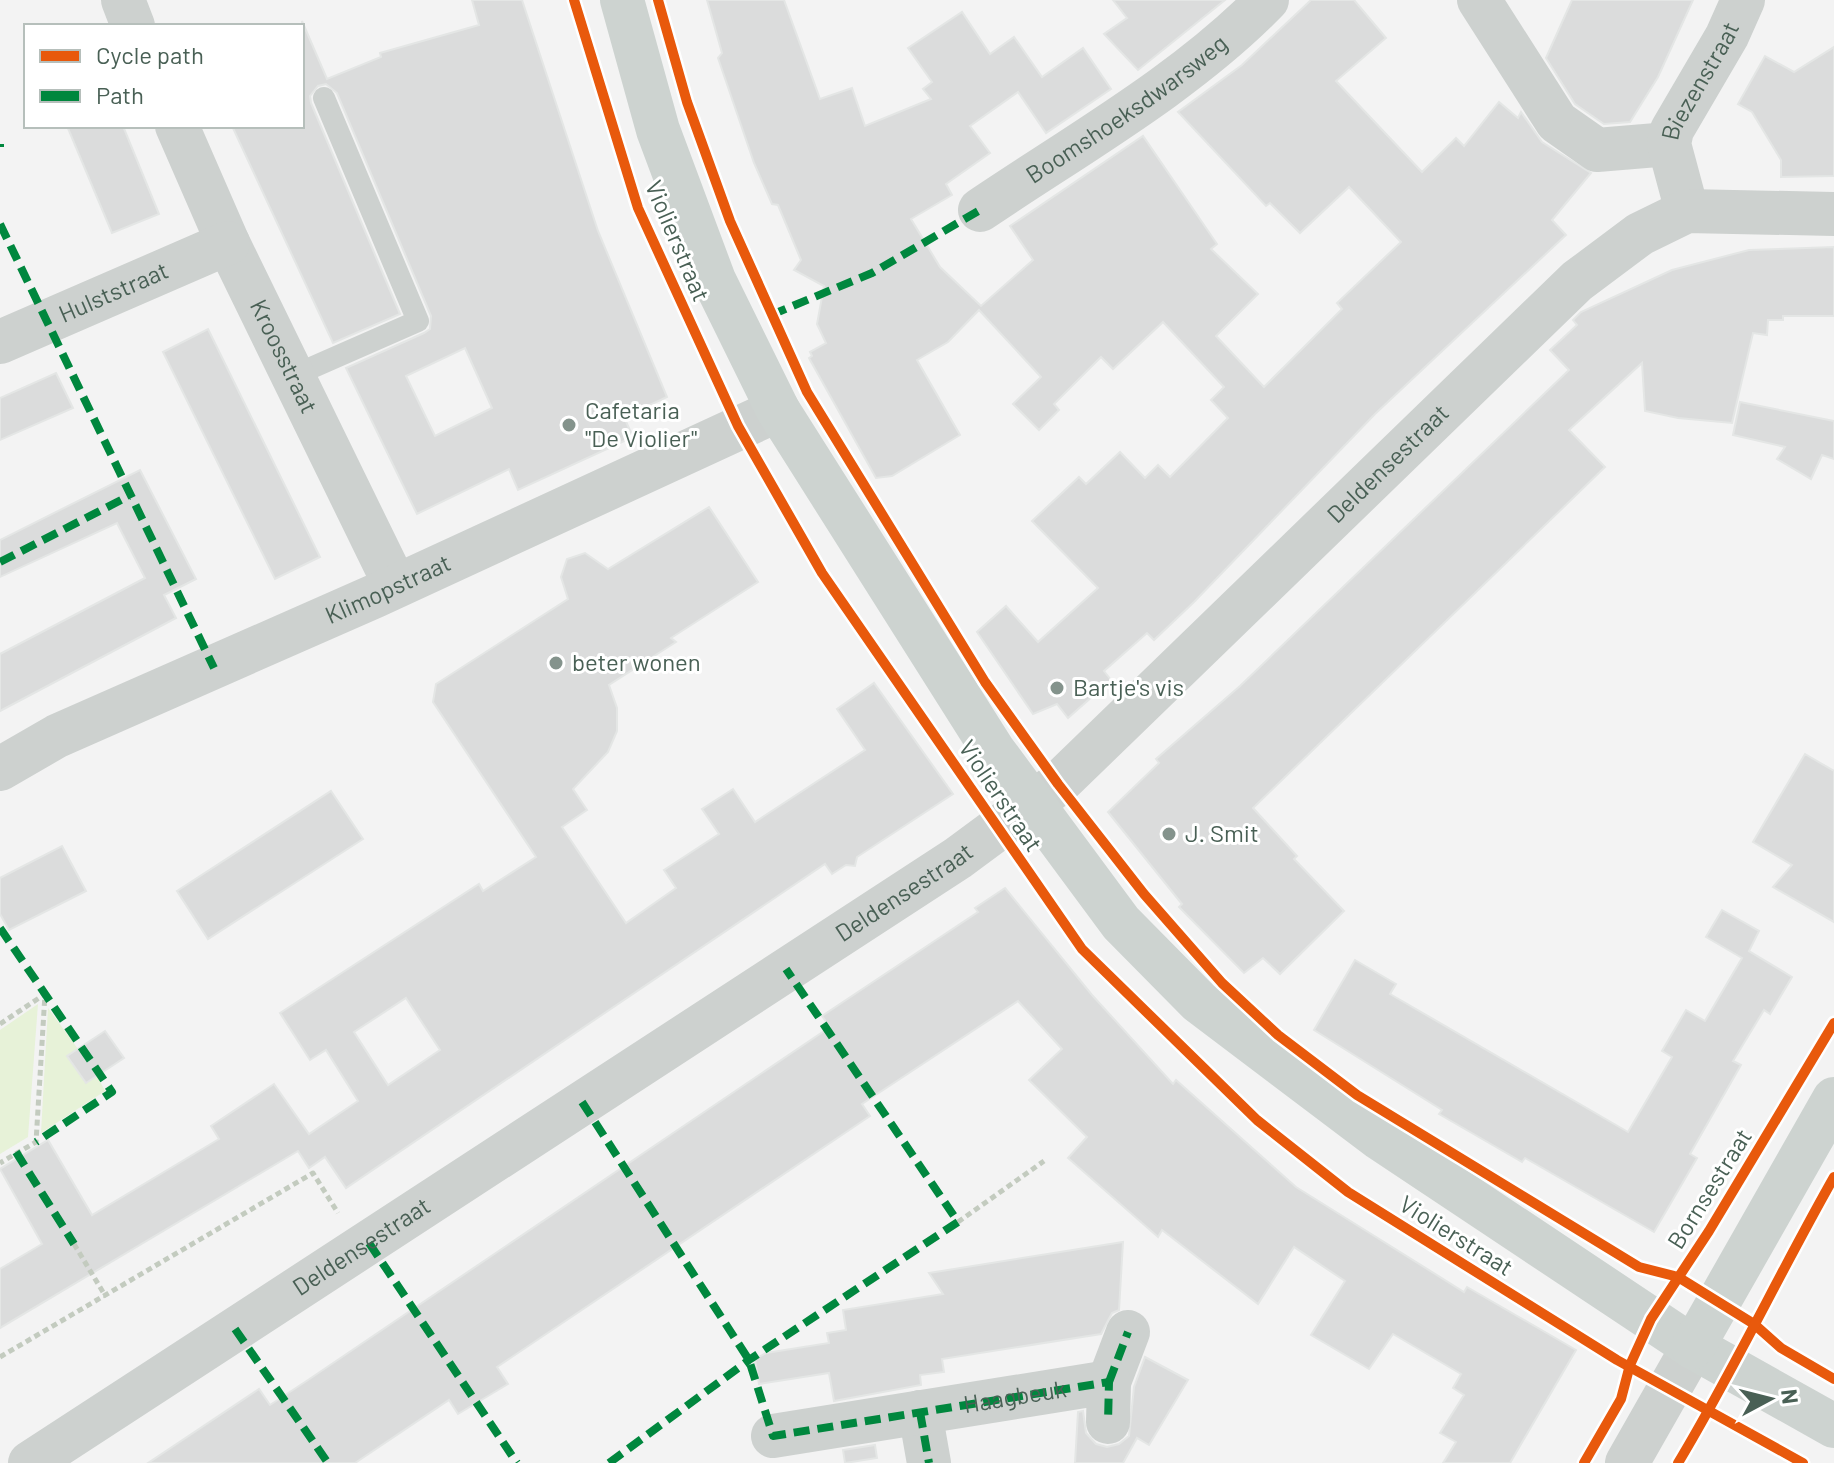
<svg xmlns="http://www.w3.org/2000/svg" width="1834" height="1463" viewBox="0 0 1834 1463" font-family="Barlow,sans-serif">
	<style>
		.green { fill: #e7f2d8 }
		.building { fill: #dbdcdc; stroke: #e4e6e5; stroke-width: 2; fill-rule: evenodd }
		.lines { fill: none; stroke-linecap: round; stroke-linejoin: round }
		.path { stroke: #c3cbbf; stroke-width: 5; stroke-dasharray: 6 4; stroke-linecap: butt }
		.lane { stroke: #cdd1cf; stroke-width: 22 }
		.street { stroke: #cdd1cf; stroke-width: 44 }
		.secondary { stroke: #cdd3d0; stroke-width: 44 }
		.quiet { stroke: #00873e; stroke-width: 8; stroke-dasharray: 16 8; stroke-linecap: butt }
		.cycleway-casing { stroke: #fff; stroke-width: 15 }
		.cycleway { stroke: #e8590c; stroke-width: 10 }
		.poi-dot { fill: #84938c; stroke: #fff; stroke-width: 3 }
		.labels { text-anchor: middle; stroke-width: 6; stroke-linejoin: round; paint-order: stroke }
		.street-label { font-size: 24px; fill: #496055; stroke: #fff }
		.poi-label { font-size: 24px; fill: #496055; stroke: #fff; text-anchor: start }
	</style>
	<rect width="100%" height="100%" fill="#f3f3f3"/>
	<g class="green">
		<path d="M 38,1004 L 28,1137 L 0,1154 L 0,1030 Z"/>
		<path d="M 48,1008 L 78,1049 L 67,1057 L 86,1083 L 97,1076 L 105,1091 L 41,1133 Z"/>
	</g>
	<g class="building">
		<path d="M 472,0 L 522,0 L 598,231 L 667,397 L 624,417 L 633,437 L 518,490 L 509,469 L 417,514 L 346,368 L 424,333 L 430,329 L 431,316 L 337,93 L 326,84 L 318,86 L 310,96 L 311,103 L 400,314 L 333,343 L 232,126 L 302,126 L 302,21 L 327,79 L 381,57 L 380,53 L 479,25 ZM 465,348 L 492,408 L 435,436 L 406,376 Z"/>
		<path d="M 707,0 L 784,0 L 820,99 L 852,88 L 865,126 L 931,99 L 923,89 L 932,82 L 908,48 L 962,12 L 990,54 L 1014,37 L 1042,77 L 1083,48 L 1111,89 L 1046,133 L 1018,92 L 970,126 L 990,153 L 946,184 L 952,195 L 911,219 L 940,267 L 981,306 L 1033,260 L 1010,226 L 1143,136 L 1217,244 L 1211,249 L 1258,294 L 1216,336 L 1264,387 L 1342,309 L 1337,303 L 1401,242 L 1349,187 L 1300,233 L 1270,203 L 1266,206 L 1178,112 L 1242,65 L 1311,0 L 1354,0 L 1386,38 L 1336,81 L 1422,172 L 1456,138 L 1464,146 L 1499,102 L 1518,118 L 1521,112 L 1542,142 L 1591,173 L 1552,220 L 1566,235 L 1375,414 L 1194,602 L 1154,640 L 1147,633 L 1104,671 L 1111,680 L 1068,718 L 1057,704 L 1033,714 L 977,632 L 1006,606 L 1038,642 L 1098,588 L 1032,521 L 1079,477 L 1086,484 L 1120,452 L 1145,478 L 1158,465 L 1170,477 L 1228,418 L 1211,400 L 1224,387 L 1163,322 L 1113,369 L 1101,357 L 1054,404 L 1059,410 L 1039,430 L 1013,404 L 1041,377 L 979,310 L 948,342 L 917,360 L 960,435 L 892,476 L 876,478 L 809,358 L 812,356 L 810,352 L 826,343 L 817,324 L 824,286 L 794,270 L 801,260 L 778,205 L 772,204 L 754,163 L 718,58 L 722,53 Z"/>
		<path d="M 1113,0 L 1225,0 L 1138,70 L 1104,34 L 1127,18 Z"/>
		<path d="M 1572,0 L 1693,0 L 1658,77 L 1630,122 L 1604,124 L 1575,104 L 1546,58 Z"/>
		<path d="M 1834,47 L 1834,176 L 1781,177 L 1781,160 L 1752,112 L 1738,104 L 1765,56 L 1794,72 Z"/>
		<path d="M 67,126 L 123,126 L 159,214 L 112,233 Z"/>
		<path d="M 1834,247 L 1834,316 L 1783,316 L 1783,320 L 1768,320 L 1767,335 L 1753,333 L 1732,423 L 1678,418 L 1645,411 L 1642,363 L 1569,430 L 1605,467 L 1253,808 L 1297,856 L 1294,859 L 1344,911 L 1280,974 L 1263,958 L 1244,973 L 1179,907 L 1182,904 L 1108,812 L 1159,763 L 1156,759 L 1240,686 L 1569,370 L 1550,350 L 1577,325 L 1573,320 L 1581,312 L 1672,270 L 1749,250 Z"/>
		<path d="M 208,329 L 320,557 L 275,579 L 163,352 Z"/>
		<path d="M 56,373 L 73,408 L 0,440 L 0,398 Z"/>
		<path d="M 1740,402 L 1834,421 L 1834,459 L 1822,455 L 1811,479 L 1777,459 L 1785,447 L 1733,435 Z"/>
		<path d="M 140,470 L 196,579 L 164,595 L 176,618 L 0,711 L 0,654 L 145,578 L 117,523 L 0,577 L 0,540 Z"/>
		<path d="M 709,507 L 758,582 L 671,638 L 676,642 L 609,685 L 617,708 L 617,731 L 608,752 L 573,789 L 587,810 L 562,827 L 626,923 L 676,888 L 664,870 L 719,834 L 702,809 L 733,789 L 755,822 L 865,750 L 837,709 L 874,683 L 953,794 L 857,857 L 855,866 L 846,865 L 832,874 L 825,864 L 346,1188 L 325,1157 L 309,1168 L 298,1151 L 0,1328 L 0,1269 L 42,1244 L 0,1169 L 48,1140 L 92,1215 L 219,1139 L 211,1126 L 274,1084 L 309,1134 L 358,1101 L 326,1050 L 310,1060 L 280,1013 L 479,884 L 483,891 L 536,857 L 433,702 L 436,684 L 568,599 L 561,577 L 567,559 L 585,553 L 608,569 ZM 406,998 L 440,1050 L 388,1085 L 354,1032 Z"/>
		<path d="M 1805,754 L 1834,771 L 1834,922 L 1773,887 L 1792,865 L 1753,842 Z"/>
		<path d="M 331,791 L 363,839 L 208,939 L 177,891 Z"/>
		<path d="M 62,846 L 86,891 L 9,930 L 0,914 L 0,878 Z"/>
		<path d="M 1005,888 L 1092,995 L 1173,1084 L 1176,1080 L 1296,1187 L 1464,1292 L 1467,1287 L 1576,1350 L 1510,1463 L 1443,1463 L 1456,1442 L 1440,1433 L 1464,1395 L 1453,1388 L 1461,1374 L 1393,1334 L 1369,1369 L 1311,1335 L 1345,1281 L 1294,1247 L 1258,1304 L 1162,1230 L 1158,1237 L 1068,1158 L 1087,1137 L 1029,1080 L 1062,1049 L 1018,1001 L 862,1104 L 870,1116 L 497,1367 L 508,1384 L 458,1414 L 449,1400 L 355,1463 L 148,1463 L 259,1389 L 270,1405 L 308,1380 L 830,1027 L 822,1016 L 978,912 L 975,908 Z"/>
		<path d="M 1722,910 L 1759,931 L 1749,951 L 1792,977 L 1770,1014 L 1764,1010 L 1733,1061 L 1741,1065 L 1690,1154 L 1697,1158 L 1654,1232 L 1525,1158 L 1522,1162 L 1439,1114 L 1442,1110 L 1314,1030 L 1355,960 L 1396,984 L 1390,994 L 1628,1132 L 1672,1057 L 1662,1051 L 1686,1010 L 1705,1021 L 1742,958 L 1706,937 Z"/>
		<path d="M 105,1031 L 124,1058 L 86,1083 L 67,1056 Z"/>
		<path d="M 1123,1242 L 1119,1310 L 1112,1313 L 1101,1334 L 942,1359 L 944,1372 L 920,1375 L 921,1385 L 834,1401 L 829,1373 L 759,1384 L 755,1359 L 766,1353 L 829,1343 L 827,1333 L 846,1330 L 843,1310 L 943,1294 L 929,1273 Z"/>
		<path d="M 1145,1357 L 1188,1380 L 1149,1445 L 1137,1438 L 1123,1463 L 1075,1463 L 1078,1412 L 1083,1411 L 1086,1433 L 1096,1444 L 1107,1447 L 1119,1444 L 1129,1436 L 1134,1387 Z"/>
		<path d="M 875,1445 L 877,1458 L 845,1463 L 843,1450 Z"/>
	</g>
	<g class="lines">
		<g class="path">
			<path d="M 0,1024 L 45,994 L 36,1142 L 0,1163"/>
			<path d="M 958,1222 L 1044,1161"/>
			<path d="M 74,1244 L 106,1297"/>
			<path d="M 0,1357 L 313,1173 L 338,1213"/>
		</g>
		<path class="lane" d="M 295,375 L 418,321 L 324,98"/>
		<g class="street">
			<path d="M 123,0 L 133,26"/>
			<path d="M 1479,0 L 1557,122 L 1597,150 L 1669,144"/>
			<path id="s1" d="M 177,126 L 228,243 L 395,585"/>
			<path id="s2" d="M 980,210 C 1076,145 1185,84 1267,0"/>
			<path id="s3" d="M 1687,211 L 1669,144 L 1672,130 L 1727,36 L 1743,0"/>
			<path id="s4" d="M 0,342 L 228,243"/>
			<path id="s5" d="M 0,769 L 57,736 L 375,596 L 778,410"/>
			<path d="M 1109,1382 L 1128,1332"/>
			<path d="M 920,1412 L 929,1463"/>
			<path d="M 773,1436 L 1109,1382 L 1108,1422"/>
			<path id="s6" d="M 30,1463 L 958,858 L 1058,784 L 1577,281 L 1640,234 L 1687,211 L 1834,214"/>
			<path d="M 1627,1463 L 1693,1347"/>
		</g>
		<g class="secondary">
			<path d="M 622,0 L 658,130 L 714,280 L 778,410 L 993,750 L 1121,923 L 1199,1002 L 1379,1138 L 1693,1347 L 1834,1426"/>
			<path d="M 1693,1347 L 1834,1099"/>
		</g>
		<g class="quiet">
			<path d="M 0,144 L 0,147"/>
			<path d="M 0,224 L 214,668"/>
			<path d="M 771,315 L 872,273 L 980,210"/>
			<path d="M 0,562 L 129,496"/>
			<path d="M 0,928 L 112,1092 L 36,1142"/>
			<path id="s7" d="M 582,1102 L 749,1360 L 773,1436 L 1109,1382 L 1108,1422"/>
			<path d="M 16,1152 L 74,1244"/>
			<path d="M 369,1243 L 517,1463"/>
			<path d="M 235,1329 L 328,1463"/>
			<path d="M 1109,1382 L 1128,1332"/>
			<path d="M 920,1412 L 929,1463"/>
			<path d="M 609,1463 L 749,1360 L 958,1222 L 786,969"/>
		</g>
		<defs>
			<g id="cycleway">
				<path d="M 574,0 L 638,208 L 738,426 L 822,573 L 1082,949 L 1257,1120 L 1348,1192 L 1617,1360 L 1803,1463"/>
				<path d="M 658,0 L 687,102 L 730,221 L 807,392 L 985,682 L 1058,784 L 1144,894 L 1222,983 L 1278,1035 L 1357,1095 L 1639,1267 L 1678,1277 L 1754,1324 L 1781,1348 L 1834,1379"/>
				<path d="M 1584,1463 L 1621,1399 L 1630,1365 L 1651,1319 L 1709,1231 L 1834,1023"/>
				<path d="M 1678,1463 C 1734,1370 1780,1272 1834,1177"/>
			</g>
		</defs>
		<use href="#cycleway" class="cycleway-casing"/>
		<use href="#cycleway" class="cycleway"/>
	</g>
	<g class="poi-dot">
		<circle cx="569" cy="425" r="8"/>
		<circle cx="556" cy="663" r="8"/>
		<circle cx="1057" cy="688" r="8"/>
		<circle cx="1169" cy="834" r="8"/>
	</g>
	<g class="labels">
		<g class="street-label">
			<text dy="8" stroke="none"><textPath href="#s3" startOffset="140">Biezenstraat</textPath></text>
			<text dy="8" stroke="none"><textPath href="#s2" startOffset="178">Boomshoeksdwarsweg</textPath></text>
			<text transform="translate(677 241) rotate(67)" y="8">Violierstraat</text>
			<text dy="8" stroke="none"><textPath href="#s4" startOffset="124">Hulststraat</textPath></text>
			<text dy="8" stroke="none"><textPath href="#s1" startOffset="254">Kroosstraat</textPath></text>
			<text dy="8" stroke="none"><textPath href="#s6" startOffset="1692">Deldensestraat</textPath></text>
			<text dy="8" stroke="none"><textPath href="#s5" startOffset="428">Klimopstraat</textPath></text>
			<text transform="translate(1000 796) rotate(56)" y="8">Violierstraat</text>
			<text dy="8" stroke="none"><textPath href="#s6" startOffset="1044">Deldensestraat</textPath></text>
			<text transform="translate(1710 1189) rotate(-58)" y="8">Bornsestraat</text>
			<text transform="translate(1456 1236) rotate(32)" y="8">Violierstraat</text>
			<text dy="8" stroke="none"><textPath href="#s6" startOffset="396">Deldensestraat</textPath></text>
			<text dy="8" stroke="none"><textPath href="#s7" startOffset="632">Haagbeuk</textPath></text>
		</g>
		<g class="poi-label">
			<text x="585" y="419">Cafetaria<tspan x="585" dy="28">"De Violier"</tspan></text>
			<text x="572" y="671">beter wonen</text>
			<text x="1073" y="696">Bartje's vis</text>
			<text x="1185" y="842">J. Smit</text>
		</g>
	</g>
	<rect x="24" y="24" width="280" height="104" fill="#ffffff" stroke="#b6bfbb" stroke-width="2"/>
	<rect x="40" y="50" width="40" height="12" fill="#e8590c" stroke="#b6bfbb" stroke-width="2"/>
	<text x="96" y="64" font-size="24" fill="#496055">Cycle path</text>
	<rect x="40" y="90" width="40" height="12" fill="#00873e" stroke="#b6bfbb" stroke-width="2"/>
	<text x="96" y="104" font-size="24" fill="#496055">Path</text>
	<g transform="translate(1770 1399) rotate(83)" stroke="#ffffff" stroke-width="6" paint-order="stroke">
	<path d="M0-6L14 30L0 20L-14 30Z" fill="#496055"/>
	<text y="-12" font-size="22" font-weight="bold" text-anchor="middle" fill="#496055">N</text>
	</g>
</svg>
